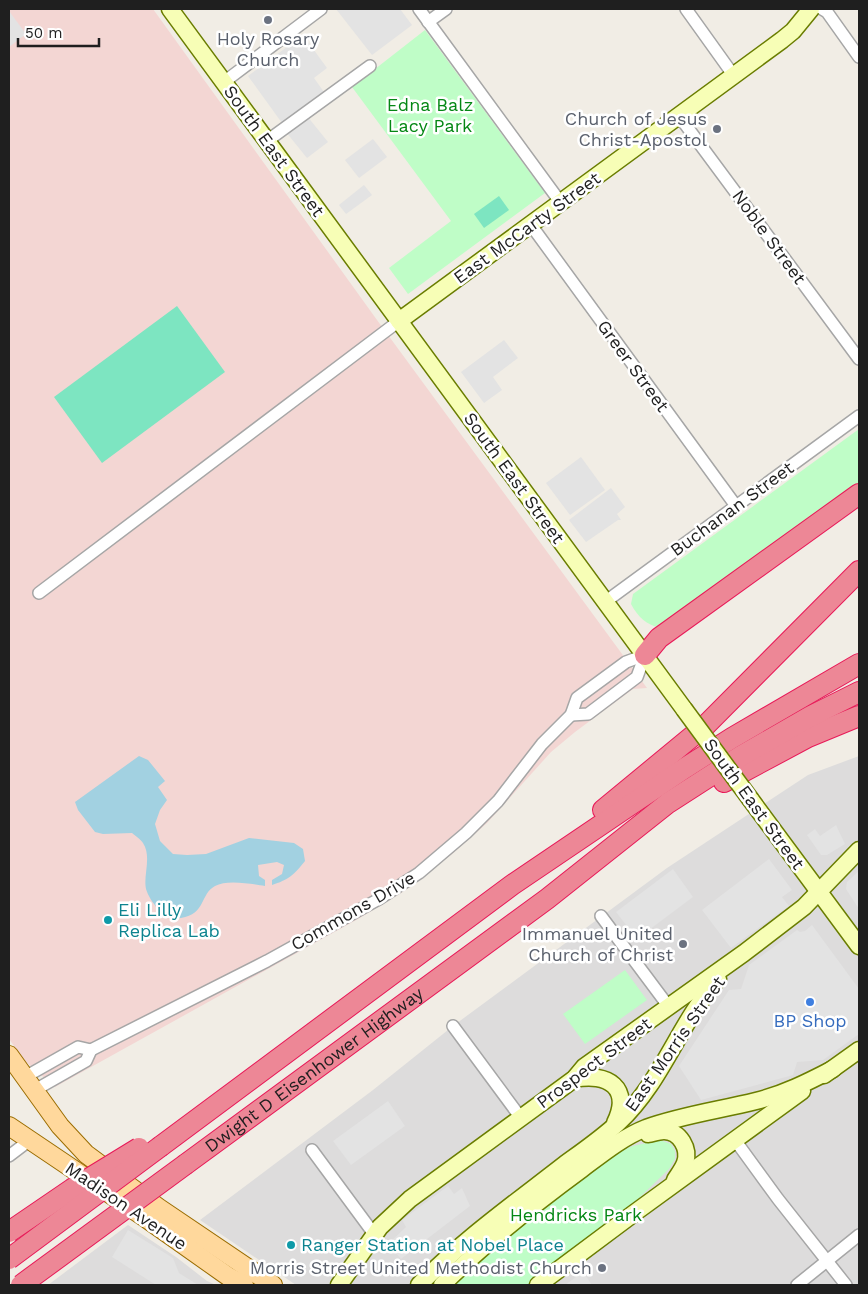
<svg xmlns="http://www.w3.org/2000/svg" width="868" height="1294" viewBox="0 0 868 1294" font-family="'Work Sans',sans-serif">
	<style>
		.residential { fill: #dddcdc }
		.commercial { fill: #f3d6d3 }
		.park { fill: #bffdc7 }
		.pitch { fill: #7de5c1 }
		.parking { fill: #e3e3e3 }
		.water { fill: #a2d1e1 }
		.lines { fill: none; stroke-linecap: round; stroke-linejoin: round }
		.minor-casing { stroke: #a6a6a6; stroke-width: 14 }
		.secondary-casing { stroke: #6a7d00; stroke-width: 19 }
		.primary-casing { stroke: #9b6d00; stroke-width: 20 }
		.motorway-casing { stroke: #e81958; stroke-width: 22 }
		.minor { stroke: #fff; stroke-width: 11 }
		.secondary { stroke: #f7feb6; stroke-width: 16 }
		.primary { stroke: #ffd89c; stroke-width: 18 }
		.motorway { stroke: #ed8796; stroke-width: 20 }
		.secondary-bridge-casing { stroke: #6a7d00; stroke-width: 19; stroke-linecap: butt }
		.motorway-bridge-casing { stroke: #e81958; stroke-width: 22; stroke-linecap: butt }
		.secondary-bridge { stroke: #f7feb6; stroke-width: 16 }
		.motorway-bridge { stroke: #ed8796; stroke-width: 20 }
		.worship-dot { fill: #6b7280; stroke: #fff; stroke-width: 2 }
		.culture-dot { fill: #0f9aa8; stroke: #fff; stroke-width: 2 }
		.shop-dot { fill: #3f7fe0; stroke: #fff; stroke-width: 2 }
		.labels { text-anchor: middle; stroke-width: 5; stroke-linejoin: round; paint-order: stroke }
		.worship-label { font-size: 18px; fill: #5b616d; stroke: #fff; text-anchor: end }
		.park-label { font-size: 18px; fill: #048714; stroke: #fff }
		.street-label { font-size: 18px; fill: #1f1f1f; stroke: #fff }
		.culture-label { font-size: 18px; fill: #0d838f; stroke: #fff; text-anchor: start }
		.shop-label { font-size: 18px; fill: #366cbe; stroke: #fff }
	</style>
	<rect width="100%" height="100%" fill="#f1ede5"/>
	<g class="residential">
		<path d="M 859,756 L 859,1285 L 296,1285 L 200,1220 L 373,1090 L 453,1026 L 667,868 L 808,775 Z"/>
		<path d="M 128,1225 L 176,1257 L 207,1281 L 216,1285 L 48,1285 Z"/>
	</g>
	<path class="commercial" d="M 9,9 L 153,9 L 377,320 L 647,688 L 633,689 L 575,732 L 551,752 L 487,823 L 452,854 L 406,890 L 358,919 L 55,1087 L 26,1062 L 9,1039 Z"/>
	<g class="park">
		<path d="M 425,30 L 545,193 L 408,294 L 389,268 L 451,221 L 352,87 Z"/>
		<path d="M 859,429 L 859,488 L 661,628 C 646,625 638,617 631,604 L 633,594 Z"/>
		<path d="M 625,970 L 647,1000 L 585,1044 L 563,1014 Z"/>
		<path d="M 660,1140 L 671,1144 L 675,1151 L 675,1159 L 669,1169 L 639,1198 L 527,1285 L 453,1285 L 508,1235 L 614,1154 L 633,1146 Z"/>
	</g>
	<g class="pitch">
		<path d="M 499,196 L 509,210 L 484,228 L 474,214 Z"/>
		<path d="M 177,306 L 225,372 L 102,463 L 54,397 Z"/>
	</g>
	<g class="parking">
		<path d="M 336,9 L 400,9 L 412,25 L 372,55 Z"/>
		<path d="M 9,11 L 26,34 L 9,47 Z"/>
		<path d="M 303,35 L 327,68 L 314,78 L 324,92 L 282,123 L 248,76 Z"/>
		<path d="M 307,116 L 328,142 L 307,158 L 286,132 Z"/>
		<path d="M 373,139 L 387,157 L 359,178 L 345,160 Z"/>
		<path d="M 364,185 L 372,195 L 346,214 L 339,205 Z"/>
		<path d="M 504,340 L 518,358 L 493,377 L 502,390 L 484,403 L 461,372 Z"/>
		<path d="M 581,457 L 605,490 L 570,515 L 546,483 Z"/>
		<path d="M 611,488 L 625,507 L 617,514 L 621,520 L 618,520 L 586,542 L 569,520 Z"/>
		<path d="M 836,825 L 845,844 L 827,855 L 821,855 L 807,835 L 815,829 L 820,836 Z"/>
		<path d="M 769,859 L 792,890 L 782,897 L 789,906 L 731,948 L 702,910 Z"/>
		<path d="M 673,869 L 693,897 L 637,939 L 616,912 Z"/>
		<path d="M 859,871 L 859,909 L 846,889 L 847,882 Z"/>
		<path d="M 812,925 L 859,989 L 859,1034 L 823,1060 L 797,1062 L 793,1075 L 701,1100 L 679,1066 L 729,990 L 741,989 L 749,965 L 797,930 L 800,932 L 805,931 Z"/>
		<path d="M 388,1101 L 405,1126 L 351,1165 L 333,1141 Z"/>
		<path d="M 448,1186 L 454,1194 L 462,1188 L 470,1206 L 401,1259 L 388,1244 L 406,1227 L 402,1220 Z"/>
		<path d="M 128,1230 L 173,1258 L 179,1273 L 198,1285 L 156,1285 L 112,1257 Z"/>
		<path d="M 583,1272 L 592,1285 L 565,1285 Z"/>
	</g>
	<path class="water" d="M 139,756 L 148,760 L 165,781 L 158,787 L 167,800 L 160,810 L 155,824 L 160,841 L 173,854 L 187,855 L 206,854 L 249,838 L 294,843 L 303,849 L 305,861 C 294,875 288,880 272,885 L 272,880 L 282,874 L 284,865 L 277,862 L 258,865 L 259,876 L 265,880 L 265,886 C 252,884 227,879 215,886 C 200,894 206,914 181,918 C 172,920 164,915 158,909 C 153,903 148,896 146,889 C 143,875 152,857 143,843 C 141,840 136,836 132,833 L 103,834 L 95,832 L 78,810 L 75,802 Z"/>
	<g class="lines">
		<defs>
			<g id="minor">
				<path d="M 419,9 L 561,203"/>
				<path d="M 686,9 L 734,76"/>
				<path d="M 822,9 L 827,12 L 859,57"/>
				<path d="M 428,22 L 446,9"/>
				<path d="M 224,82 L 321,9"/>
				<path d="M 679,116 L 859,359"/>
				<path d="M 267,141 L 370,66"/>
				<path d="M 531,225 L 736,506"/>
				<path d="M 39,593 L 399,321"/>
				<path d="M 605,602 L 859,416"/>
				<path d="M 571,715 L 588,714 L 637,677 L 645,655"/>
				<path d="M 601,916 L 669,1007"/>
				<path d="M 453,1026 L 521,1118"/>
				<path d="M 91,1050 L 267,961 L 379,899 L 419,873 L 466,833 L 498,801 L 542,744 L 571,715 L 577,698 L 626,662 L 645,655"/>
				<path d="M 25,1077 L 78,1047 L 91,1050"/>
				<path d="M 35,1090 L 86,1061 L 91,1050"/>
				<path d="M 735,1140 L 778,1199 L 846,1285"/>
				<path d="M 312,1150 L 374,1234"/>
				<path d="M 9,1156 L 30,1140"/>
				<path d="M 797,1285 L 859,1235"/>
			</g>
			<g id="secondary">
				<path d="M 170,9 L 684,709"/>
				<path d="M 399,321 L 782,40 L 793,31 L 811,9"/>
				<path d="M 751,800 L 859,946"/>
				<path d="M 824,1075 L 859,1050"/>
				<path d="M 574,1079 C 608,1072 632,1088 615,1123"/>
				<path d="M 648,1134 C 653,1133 659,1131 664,1131 C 680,1131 690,1149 685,1163 C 683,1169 678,1175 675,1180"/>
				<path d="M 339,1285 L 380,1227 L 410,1199 L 574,1079 L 584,1067 L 744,953 L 791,917 L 804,907 L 859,850"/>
				<path d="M 419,1285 C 463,1240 515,1203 565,1164 C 583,1151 602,1138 619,1122 C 662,1082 679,1023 718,979"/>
				<path d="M 442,1285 C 485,1243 533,1205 582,1169 C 602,1154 623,1137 646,1128 C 682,1115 720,1110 756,1101 C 784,1094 808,1082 833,1069"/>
				<path d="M 538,1285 L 633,1214 L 802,1091"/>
			</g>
			<g id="primary">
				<path d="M 9,1055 L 60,1126 L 86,1154 L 159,1208 L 273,1285"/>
				<path d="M 9,1126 L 147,1219 L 229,1277 L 244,1285"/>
			</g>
			<g id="motorway">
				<path d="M 645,655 L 659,638 L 859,494"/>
				<path d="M 724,782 L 808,737 L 859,716"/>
				<path d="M 603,810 L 706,725 L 859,571"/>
				<path d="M 161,1146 L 512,885 L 685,768 L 732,738 L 859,664"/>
				<path id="s1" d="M 186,1164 L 547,899 L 668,803 L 741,756 L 811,716 L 859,692"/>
			</g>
		</defs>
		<use href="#minor" class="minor-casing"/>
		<use href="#secondary" class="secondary-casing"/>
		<use href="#primary" class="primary-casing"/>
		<use href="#motorway" class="motorway-casing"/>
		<use href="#minor" class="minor"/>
		<use href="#secondary" class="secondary"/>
		<use href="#primary" class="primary"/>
		<use href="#motorway" class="motorway"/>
		<defs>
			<path id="secondary-bridge" d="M 684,709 L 751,800"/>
			<g id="motorway-bridge">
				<path d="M 9,1232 L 72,1189 L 139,1148"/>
				<path d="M 9,1259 L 161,1146"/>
				<path d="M 21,1285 L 186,1164"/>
			</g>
		</defs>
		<use href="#secondary-bridge" class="secondary-bridge-casing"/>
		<use href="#motorway-bridge" class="motorway-bridge-casing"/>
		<use href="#secondary-bridge" class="secondary-bridge"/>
		<use href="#motorway-bridge" class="motorway-bridge"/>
	</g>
	<g class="worship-dot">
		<circle cx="268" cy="20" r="5"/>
		<circle cx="717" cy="129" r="5"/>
		<circle cx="683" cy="944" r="5"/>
		<circle cx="602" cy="1268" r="5"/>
	</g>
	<g class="culture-dot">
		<circle cx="108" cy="920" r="5"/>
		<circle cx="291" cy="1245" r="5"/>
	</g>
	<circle class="shop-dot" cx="810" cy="1002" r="5"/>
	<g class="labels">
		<g class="worship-label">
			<text x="268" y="45" text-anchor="middle">Holy Rosary<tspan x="268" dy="21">Church</tspan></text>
			<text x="707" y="125">Church of Jesus<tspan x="707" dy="21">Christ-Apostol</tspan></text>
			<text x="673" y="940">Immanuel United<tspan x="673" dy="21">Church of Christ</tspan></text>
			<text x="592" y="1274">Morris Street United Methodist Church</text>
		</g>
		<g class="park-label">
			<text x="430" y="111">Edna Balz<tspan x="430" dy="21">Lacy Park</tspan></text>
			<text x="576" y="1221">Hendricks Park</text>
		</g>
		<g class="street-label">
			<text transform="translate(274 151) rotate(54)" y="6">South East Street</text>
			<text transform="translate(527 228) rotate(-36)" y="6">East McCarty Street</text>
			<text transform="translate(769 237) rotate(54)" y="6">Noble Street</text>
			<text transform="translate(633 366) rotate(54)" y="6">Greer Street</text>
			<text transform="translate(514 478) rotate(54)" y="6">South East Street</text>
			<text transform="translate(732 509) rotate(-36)" y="6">Buchanan Street</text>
			<text transform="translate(754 804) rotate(54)" y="6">South East Street</text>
			<text transform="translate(353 911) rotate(-30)" y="6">Commons Drive</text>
			<text transform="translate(675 1044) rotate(-55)" y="6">East Morris Street</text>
			<text transform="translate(594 1063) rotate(-37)" y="6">Prospect Street</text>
			<text dy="6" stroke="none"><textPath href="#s1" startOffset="159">Dwight D Eisenhower Highway</textPath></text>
			<text transform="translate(126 1206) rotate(34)" y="6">Madison Avenue</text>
		</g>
		<g class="culture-label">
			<text x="118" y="916">Eli Lilly<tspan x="118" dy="21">Replica Lab</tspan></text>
			<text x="301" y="1251">Ranger Station at Nobel Place</text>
		</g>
		<g class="shop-label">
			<text x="810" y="1027">BP Shop</text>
		</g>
	</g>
	<rect width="868" height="1294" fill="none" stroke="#1f1f1f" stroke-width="20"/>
	<path d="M18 38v8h81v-8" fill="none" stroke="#1f1f1f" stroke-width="2.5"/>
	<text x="25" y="38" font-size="15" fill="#1f1f1f" stroke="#ffffff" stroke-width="4" paint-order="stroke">50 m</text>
</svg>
